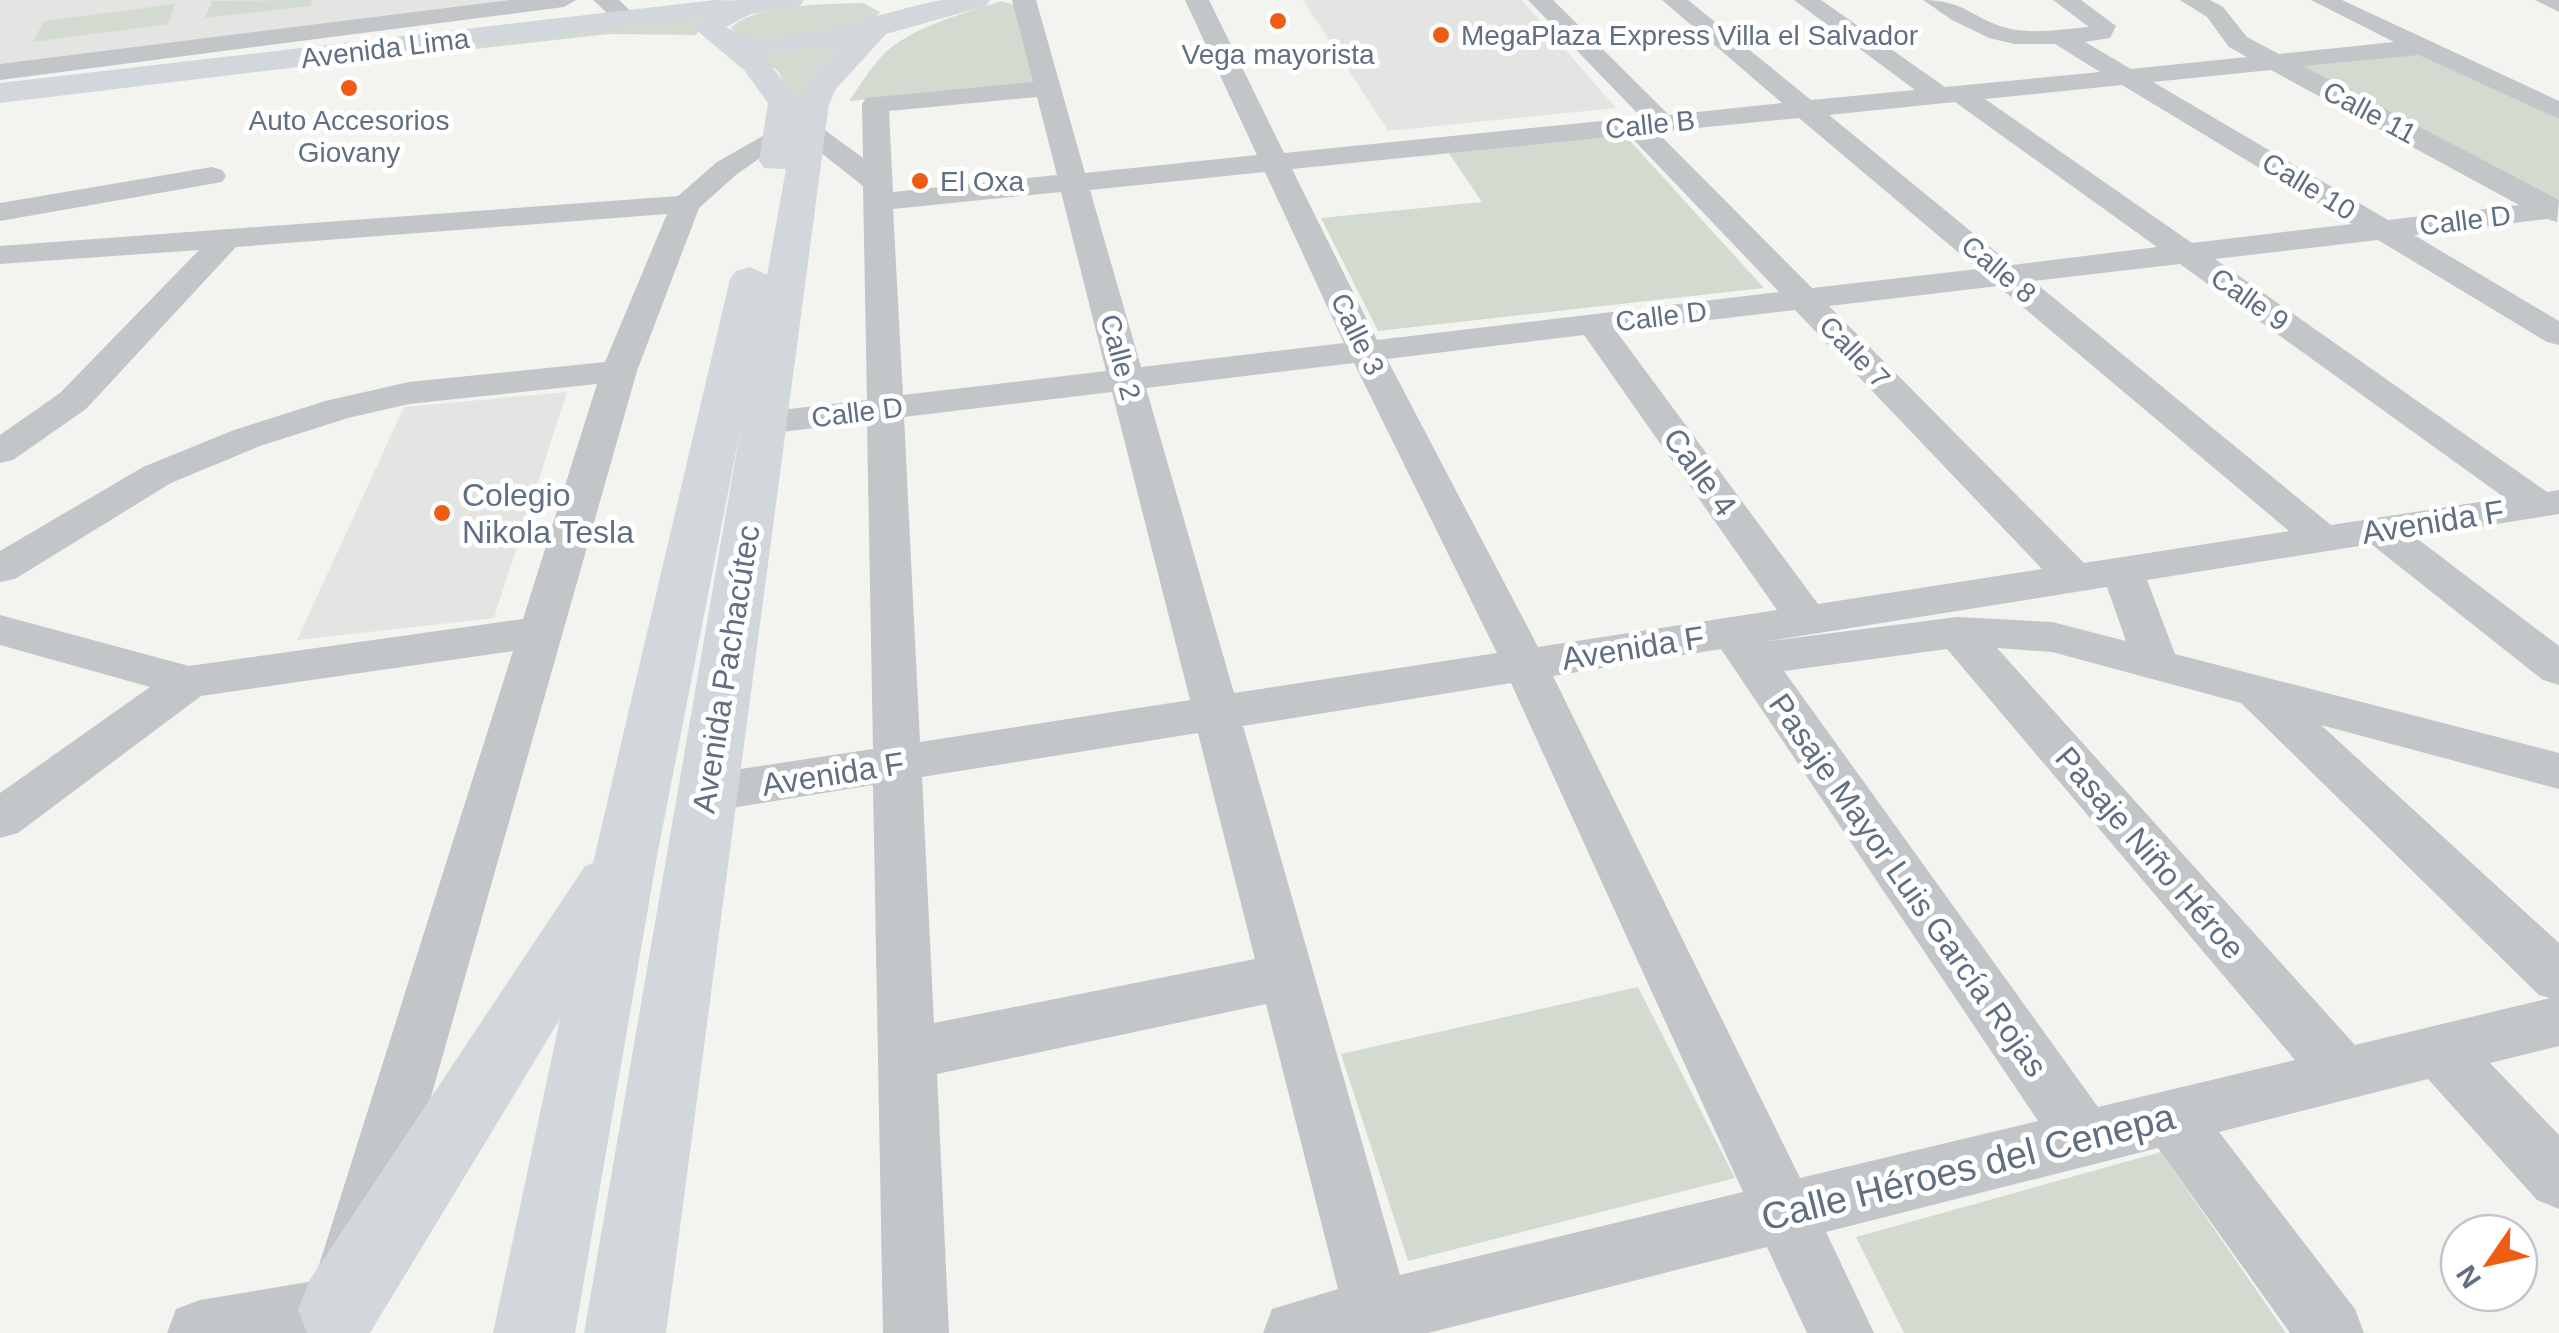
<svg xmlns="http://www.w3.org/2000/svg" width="2559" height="1333" viewBox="0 0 2559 1333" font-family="Helvetica,sans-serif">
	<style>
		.built { fill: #e4e5e3 }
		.green { fill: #d3dbd0 }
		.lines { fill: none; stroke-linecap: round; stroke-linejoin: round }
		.street { fill: #c2c6c9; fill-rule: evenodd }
		.secondary { fill: #d2d7dc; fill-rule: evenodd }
		.primary { fill: #d2d7dc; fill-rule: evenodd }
		.poi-dot { fill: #ef5d14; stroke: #fff; stroke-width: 4 }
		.labels { text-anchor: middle; stroke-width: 10; stroke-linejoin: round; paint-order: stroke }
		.far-poi-label { font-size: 28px; fill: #607082; stroke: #fff; text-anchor: start }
		.far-street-label { font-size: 28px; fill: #607082; stroke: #fff }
		.street-label { font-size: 32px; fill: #607082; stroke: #fff }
		.poi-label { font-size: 32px; fill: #607082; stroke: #fff; text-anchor: start }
		.near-street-label { font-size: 38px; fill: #607082; stroke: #fff }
	</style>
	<rect width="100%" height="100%" fill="#f3f4ef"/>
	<g class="built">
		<path d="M 0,0 L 506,0 L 0,65 Z"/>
		<path d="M 1303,0 L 1522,0 L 1616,108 L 1388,131 Z"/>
		<path d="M 567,392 L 494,618 L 297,640 L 404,407 Z"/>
	</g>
	<g class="green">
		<path d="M 312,0 L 311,6 L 205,18 L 212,1 Z"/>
		<path d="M 1001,1 L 1015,5 L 1034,86 L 849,101 C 859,87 869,70 881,57 C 909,27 963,14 1001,1 Z"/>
		<path d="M 863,3 L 880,12 L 876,17 C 845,26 756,53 731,28 C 752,4 831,4 863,3 Z"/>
		<path d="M 175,4 L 168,24 L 33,42 L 44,21 Z"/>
		<path d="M 710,14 L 696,35 L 609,34 L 475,49 L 476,45 Z"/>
		<path d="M 846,42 L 802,119 L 778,71 L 751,52 Z"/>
		<path d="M 2422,53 L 2559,119 L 2559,199 L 2550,200 L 2295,65 Z"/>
		<path d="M 1620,130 L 1764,288 L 1378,331 L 1321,218 L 1482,202 L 1444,146 Z"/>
		<path d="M 1638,987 L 1735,1178 L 1408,1261 L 1341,1054 Z"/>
		<path d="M 2161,1152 L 2286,1333 L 1904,1333 L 1856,1237 Z"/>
	</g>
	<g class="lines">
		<g class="street">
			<path d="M 509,0 L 576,0 L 564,7 L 0,80 L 0,64 Z"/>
			<path d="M 593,0 L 619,0 L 639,19 L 627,26 L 619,24 Z"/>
			<path d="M 1012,0 L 1036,0 L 1085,173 L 1257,155 L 1185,0 L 1209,0 L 1284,153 L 1641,117 L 1528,0 L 1553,0 L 1669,115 L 1782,103 L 1662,0 L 1688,0 L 1811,100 L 1915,90 L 1794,0 L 1821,0 L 1945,87 L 2100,72 L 2055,44 L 2014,44 L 1989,38 L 1952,20 L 1923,0 C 1967,0 1974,21 2011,29 C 2036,34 2064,29 2089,27 L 2053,0 L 2081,0 L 2116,26 L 2110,38 L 2085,42 L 2131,69 L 2247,57 L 2229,47 L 2207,17 L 2180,0 L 2210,0 L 2223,7 L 2247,37 L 2279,54 L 2394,42 L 2311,0 L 2342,0 L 2559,101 L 2559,119 L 2419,55 L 2303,66 L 2559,200 L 2557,222 L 2547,219 L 2414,235 L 2559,321 L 2559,345 L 2547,342 L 2378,240 L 2215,259 L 2547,492 L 2559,490 L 2559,514 L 2415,537 L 2559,646 L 2559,685 L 2543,680 L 2371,544 L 2147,580 L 2175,654 L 2559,753 L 2559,789 L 2321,725 L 2559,943 L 2559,1046 L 2490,1063 L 2559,1135 L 2559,1209 L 2537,1200 L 2428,1079 L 2219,1132 L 2355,1309 L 2364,1333 L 2290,1333 L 2158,1148 L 1826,1232 L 1874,1333 L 1807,1333 L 1767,1247 L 1428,1333 L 1263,1333 L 1272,1309 L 1338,1289 L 1266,1004 L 937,1074 L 949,1333 L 883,1333 L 873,785 L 707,812 L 690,806 L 682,793 L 690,780 L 707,774 L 873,749 L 867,422 L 763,434 L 750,431 L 745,423 L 750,415 L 763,412 L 867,400 L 863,186 L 796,133 L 737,174 L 699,208 L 637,371 L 364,1333 L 167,1333 L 176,1309 L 200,1300 L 314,1281 L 513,651 L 201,696 L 18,833 L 0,838 L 0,793 L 150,687 L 0,645 L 0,615 L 189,666 L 523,619 L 597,384 L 409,404 L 348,418 L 260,446 L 171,483 L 15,579 L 0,582 L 0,551 L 143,467 L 234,430 L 325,401 L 409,382 L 605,362 L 667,214 L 236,247 L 86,409 L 13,460 L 0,463 L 0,435 L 60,393 L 199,250 L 0,264 L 0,246 L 678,196 L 717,162 L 782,125 L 794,131 L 808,123 L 818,125 L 863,158 L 862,104 L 866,98 L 1033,82 ZM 2271,70 L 2519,205 L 2388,220 L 2153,82 ZM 2122,85 L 2352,224 L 2192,243 L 1985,99 ZM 1037,97 L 1057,175 L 893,192 L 889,111 ZM 1955,102 L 2157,247 L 2012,265 L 1829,115 ZM 1799,118 L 1978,269 L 1812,288 L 1657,132 ZM 1629,135 L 1779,292 L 1377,340 L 1292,169 ZM 1265,172 L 1344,343 L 1141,367 L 1090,190 ZM 1061,192 L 1106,371 L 903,395 L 893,209 ZM 2180,264 L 2505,498 L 2331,525 L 2033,281 ZM 1998,286 L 2289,531 L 2084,563 L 1829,306 ZM 1795,310 L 2042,569 L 1818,604 L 1616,331 ZM 1584,335 L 1777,610 L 1538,647 L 1387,359 ZM 1354,363 L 1497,653 L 1234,693 L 1146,388 ZM 1112,392 L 1190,700 L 920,742 L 904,417 ZM 2107,587 L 2126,641 L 2052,622 L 1957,617 L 1763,642 ZM 1997,648 L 2052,652 L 2241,703 L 2539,995 L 2550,998 L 2355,1045 ZM 1721,649 L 2038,1121 L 1800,1178 L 1553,676 ZM 1947,649 L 2295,1060 L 2098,1107 L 1784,671 ZM 1511,683 L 1743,1192 L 1400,1275 L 1243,726 ZM 1198,733 L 1255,959 L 934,1023 L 922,777 Z"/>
			<path d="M 2535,0 L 2559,0 L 2559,12 Z"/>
			<path d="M 212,167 L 222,170 L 226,176 L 222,182 L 0,221 L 0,203 Z"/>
		</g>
		<path class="secondary" d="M 715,0 L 785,2 L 781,8 L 771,10 L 0,103 L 0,83 Z"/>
		<path class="primary" d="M 736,0 L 804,0 L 800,6 L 751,14 L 726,27 C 771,58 892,7 942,0 C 958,0 975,0 990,0 L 986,6 L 886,34 L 836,89 L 829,104 L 666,1333 L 584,1333 L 741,426 L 657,856 L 575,1333 L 493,1333 L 560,1019 L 370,1333 L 307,1333 L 298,1310 L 309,1281 L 585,866 L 593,863 L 730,279 L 736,271 L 750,267 L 767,275 L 786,169 L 764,168 L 759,161 L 768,103 L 744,70 L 695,29 L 714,8 ZM 844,44 L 810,79 L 798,100 L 761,53 Z"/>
	</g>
	<g class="poi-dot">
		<circle cx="1278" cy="21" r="10"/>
		<circle cx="1441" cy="35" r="10"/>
		<circle cx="349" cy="88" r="10"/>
		<circle cx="920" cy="181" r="10"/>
		<circle cx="442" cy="513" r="10"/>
	</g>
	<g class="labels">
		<g class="far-poi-label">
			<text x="1461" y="45">MegaPlaza Express Villa el Salvador</text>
			<text x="1278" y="64" text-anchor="middle">Vega mayorista</text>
			<text x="349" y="130" text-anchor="middle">Auto Accesorios<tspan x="349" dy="32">Giovany</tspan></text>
			<text x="940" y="191">El Oxa</text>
		</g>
		<g class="far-street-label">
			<text transform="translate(385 48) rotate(-7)" y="10">Avenida Lima</text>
			<text transform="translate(2370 112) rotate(28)" y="10">Calle 11</text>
			<text transform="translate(1650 124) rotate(-6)" y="10">Calle B</text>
			<text transform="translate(2309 186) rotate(31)" y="10">Calle 10</text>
			<text transform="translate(2465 220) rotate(-7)" y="10">Calle D</text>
			<text transform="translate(1999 269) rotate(40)" y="10">Calle 8</text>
			<text transform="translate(2250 299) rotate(35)" y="10">Calle 9</text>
			<text transform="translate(1661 316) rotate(-7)" y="10">Calle D</text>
			<text transform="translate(1358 334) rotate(64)" y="10">Calle 3</text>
			<text transform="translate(1855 352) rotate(46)" y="10">Calle 7</text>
			<text transform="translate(1121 357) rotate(75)" y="10">Calle 2</text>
			<text transform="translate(857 412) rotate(-7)" y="10">Calle D</text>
		</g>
		<g class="street-label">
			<text transform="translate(1700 472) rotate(54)" y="11">Calle 4</text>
			<text transform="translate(2433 522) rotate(-9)" y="11">Avenida F</text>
			<text transform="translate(1633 648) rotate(-9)" y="11">Avenida F</text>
			<text transform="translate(726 669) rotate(-81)" y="11">Avenida Pachacútec</text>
			<text transform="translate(833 774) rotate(-9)" y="11">Avenida F</text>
			<text transform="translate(2150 853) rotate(49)" y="11">Pasaje Niño Héroe</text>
			<text transform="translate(1908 885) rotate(55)" y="11">Pasaje Mayor Luis García Rojas</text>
		</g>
		<g class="poi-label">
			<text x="462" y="506">Colegio<tspan x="462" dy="37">Nikola Tesla</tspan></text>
		</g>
		<g class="near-street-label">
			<text transform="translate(1968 1167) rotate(-14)" y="13">Calle Héroes del Cenepa</text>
		</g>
	</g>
	<g transform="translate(2489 1263) rotate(236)"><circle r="48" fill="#ffffff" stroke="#bfc6cd" stroke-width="2.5"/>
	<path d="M0-8L18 38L0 25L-18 38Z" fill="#ef5d14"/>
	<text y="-15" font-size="28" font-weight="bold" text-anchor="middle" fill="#607082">N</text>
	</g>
</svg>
